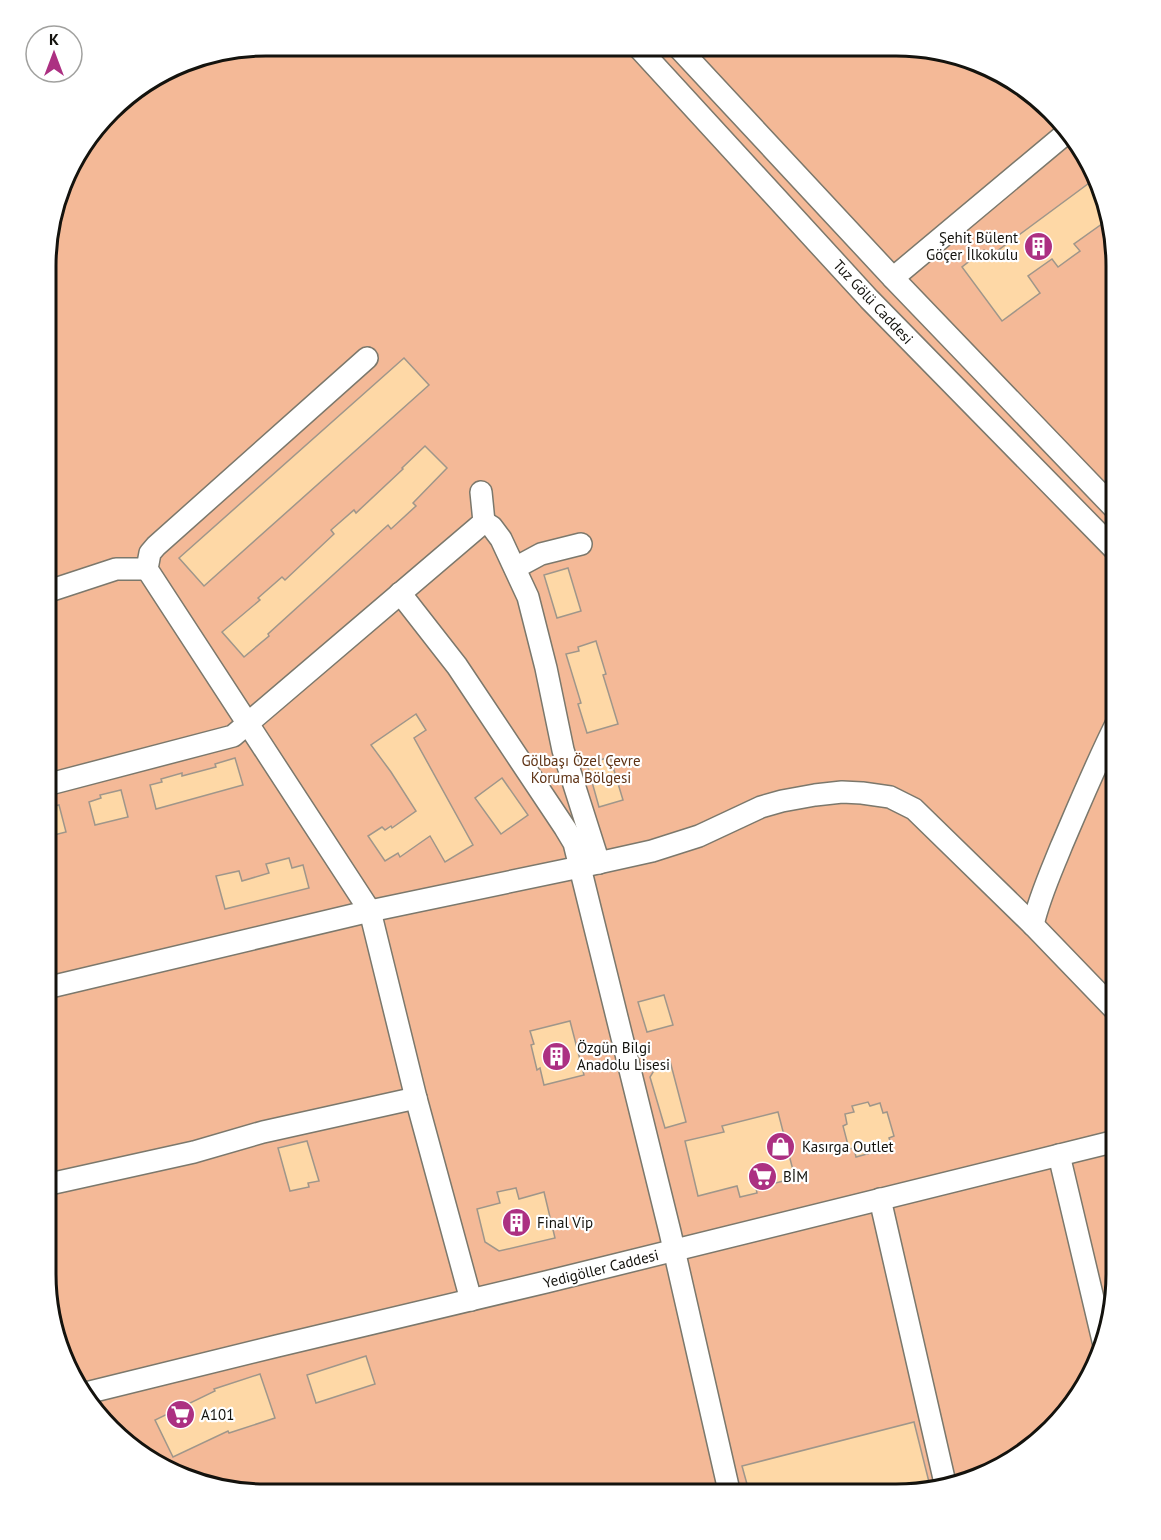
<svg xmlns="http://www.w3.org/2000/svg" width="1161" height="1540" viewBox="0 0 1161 1540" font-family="'PT Sans',sans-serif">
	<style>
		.green { fill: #f4b997 }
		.building { fill: #fed8a6; stroke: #9f968a; stroke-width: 1.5 }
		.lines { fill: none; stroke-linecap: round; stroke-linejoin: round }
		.minor-casing { stroke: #7b786c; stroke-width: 24 }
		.minor { stroke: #fff; stroke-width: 21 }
		.labels { text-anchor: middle; stroke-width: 4.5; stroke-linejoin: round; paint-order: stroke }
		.poi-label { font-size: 15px; fill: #14130e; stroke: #fff; text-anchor: start }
		.street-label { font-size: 15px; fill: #14130e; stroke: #fff }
		.park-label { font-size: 15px; fill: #5f3315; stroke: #fff }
		.rim { fill: none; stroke: #14130e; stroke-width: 3 }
	</style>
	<rect width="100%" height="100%" fill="#fcf9ea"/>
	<path class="green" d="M 266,45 L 925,47 L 1018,82 L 1093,168 L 1116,265 L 1115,1289 L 1104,1346 L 1079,1397 L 993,1472 L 896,1495 L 237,1493 L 143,1458 L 68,1372 L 45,1275 L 47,236 L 74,156 L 120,99 L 194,57 Z"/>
	<g class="building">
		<path d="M 1096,178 L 1106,221 L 1074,244 L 1080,251 L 1058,267 L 1052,259 L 1028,276 L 1040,293 L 1002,321 L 962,267 L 984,250 L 989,257 Z"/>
		<path d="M 404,358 L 429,385 L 204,586 L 179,558 Z"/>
		<path d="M 425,446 L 447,468 L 413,503 L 416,506 L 391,529 L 388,525 L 268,634 L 269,636 L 244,657 L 222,632 L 260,600 L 258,598 L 282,577 L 285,580 L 334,534 L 331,530 L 354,510 L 356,513 L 403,469 L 402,468 Z"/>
		<path d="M 568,568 L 581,611 L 557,618 L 544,575 Z"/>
		<path d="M 596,641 L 606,674 L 603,675 L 618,724 L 587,733 L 578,704 L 581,703 L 566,654 L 579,651 L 578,647 Z"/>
		<path d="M 416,714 L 426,730 L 414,738 L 473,845 L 445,862 L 430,836 L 400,857 L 398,853 L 385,861 L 368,836 L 382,827 L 385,830 L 391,826 L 392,828 L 416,811 L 391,772 L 371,745 Z"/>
		<path d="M 610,757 L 623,800 L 599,807 L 587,764 Z"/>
		<path d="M 235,758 L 243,785 L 156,809 L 150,785 L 162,782 L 161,779 L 182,773 L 182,776 L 216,767 L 215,764 Z"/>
		<path d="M 502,778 L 528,815 L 501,834 L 475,798 Z"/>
		<path d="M 121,790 L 128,817 L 95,825 L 89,802 L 101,798 L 100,795 Z"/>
		<path d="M 59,805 L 66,832 L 46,837 L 46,808 Z"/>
		<path d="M 289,858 L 292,868 L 303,865 L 309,888 L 225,909 L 216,876 L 239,871 L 242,881 L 269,873 L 266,864 Z"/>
		<path d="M 664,995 L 673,1025 L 647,1032 L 638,1002 Z"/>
		<path d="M 570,1021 L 584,1075 L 544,1085 L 540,1068 L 537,1070 L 531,1045 L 534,1044 L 530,1031 Z"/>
		<path d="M 670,1061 L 686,1122 L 665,1128 L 650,1077 L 658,1064 Z"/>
		<path d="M 868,1102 L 870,1106 L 880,1103 L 883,1113 L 887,1112 L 894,1136 L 889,1138 L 892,1147 L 856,1157 L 854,1148 L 849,1149 L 843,1126 L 847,1124 L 845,1114 L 854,1112 L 852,1106 Z"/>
		<path d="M 778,1112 L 795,1178 L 756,1188 L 757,1193 L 740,1197 L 737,1186 L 698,1196 L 685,1141 L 724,1132 L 722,1126 Z"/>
		<path d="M 307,1141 L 319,1181 L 308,1183 L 309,1187 L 290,1191 L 278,1148 Z"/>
		<path d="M 516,1188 L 519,1199 L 544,1192 L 555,1238 L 499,1251 L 485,1242 L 477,1209 L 500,1203 L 497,1192 Z"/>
		<path d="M 366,1356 L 375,1384 L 316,1403 L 307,1375 Z"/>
		<path d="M 260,1374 L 275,1418 L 229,1433 L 228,1431 L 173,1457 L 155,1420 L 215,1391 L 214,1389 Z"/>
		<path d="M 914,1422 L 930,1486 L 894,1495 L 750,1495 L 742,1466 Z"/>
	</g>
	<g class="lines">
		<defs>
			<g id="minor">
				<path d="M 637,46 L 869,299 L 1116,551"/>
				<path d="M 677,46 L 893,278 L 1116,510"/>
				<path d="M 893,278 L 1064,135"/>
				<path d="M 367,358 L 156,546 L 150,553 L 147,569 L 370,911 L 416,1098 L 471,1300"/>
				<path d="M 484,522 L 492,527 L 501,539 L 528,597 L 546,668 L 563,750 L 599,863"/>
				<path d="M 515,568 L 541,554 L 581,544"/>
				<path d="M 46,592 L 116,569 L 147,569"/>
				<path d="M 400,593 L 457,666 L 565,828 L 574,843 L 670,1232 L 730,1495"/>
				<path d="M 46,785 L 233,736 L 484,522 L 481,492"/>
				<path d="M 1033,925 C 1039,898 1051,872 1061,847 C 1079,805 1096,764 1116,724"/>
				<path d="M 46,988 L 370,911 L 580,867 L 652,851 L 699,836 L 761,807 L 782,801 L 815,795 L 842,792 L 862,793 L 890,797 L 914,809 L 1033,925 L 1116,1011"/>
				<path d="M 1059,1155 L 1104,1345"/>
				<path d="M 45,1185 L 194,1152 L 263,1132 L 416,1098"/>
				<path d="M 880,1199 L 945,1483"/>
				<path d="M 86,1393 L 277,1346 L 546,1282 L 1116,1141"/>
			</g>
		</defs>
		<use href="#minor" class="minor-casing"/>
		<use href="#minor" class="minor"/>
	</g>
	<defs>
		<symbol id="building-disc" viewBox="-11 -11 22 22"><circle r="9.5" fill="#ac3082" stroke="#fff"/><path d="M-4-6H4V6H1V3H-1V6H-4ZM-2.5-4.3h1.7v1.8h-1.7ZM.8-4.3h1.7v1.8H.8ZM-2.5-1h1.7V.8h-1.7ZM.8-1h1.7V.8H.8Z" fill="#fff"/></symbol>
		<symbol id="shop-disc" viewBox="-11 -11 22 22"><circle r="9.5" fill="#ac3082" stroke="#fff"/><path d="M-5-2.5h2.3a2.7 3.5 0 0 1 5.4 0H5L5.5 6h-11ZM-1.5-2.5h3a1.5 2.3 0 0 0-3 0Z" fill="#fff"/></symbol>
		<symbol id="supermarket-disc" viewBox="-11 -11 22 22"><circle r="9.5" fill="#ac3082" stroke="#fff"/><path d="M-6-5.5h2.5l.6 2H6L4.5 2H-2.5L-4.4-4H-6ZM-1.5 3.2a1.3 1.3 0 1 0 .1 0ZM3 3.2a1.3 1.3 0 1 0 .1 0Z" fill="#fff"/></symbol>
	</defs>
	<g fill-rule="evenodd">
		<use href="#building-disc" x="1022" y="230" width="33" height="33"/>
		<use href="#building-disc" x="540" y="1040" width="33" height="33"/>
		<use href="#shop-disc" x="764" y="1130" width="33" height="33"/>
		<use href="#supermarket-disc" x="746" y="1160" width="33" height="33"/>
		<use href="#building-disc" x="500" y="1206" width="33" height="33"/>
		<use href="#supermarket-disc" x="164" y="1398" width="33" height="33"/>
	</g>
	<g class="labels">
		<g class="poi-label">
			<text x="1018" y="243" text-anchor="end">Şehit Bülent<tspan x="1018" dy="17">Göçer İlkokulu</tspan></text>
			<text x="577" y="1053">Özgün Bilgi<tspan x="577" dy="17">Anadolu Lisesi</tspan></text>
			<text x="802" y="1152">Kasırga Outlet</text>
			<text x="783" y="1182">BİM</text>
			<text x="537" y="1228">Final Vip</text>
			<text x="201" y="1420">A101</text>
		</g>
		<g class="street-label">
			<text transform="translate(873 302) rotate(47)" y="5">Tuz Gölü Caddesi</text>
			<text transform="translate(601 1269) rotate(-14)" y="5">Yedigöller Caddesi</text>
		</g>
		<g class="park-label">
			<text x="581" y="766">Gölbaşı Özel Çevre<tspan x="581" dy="17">Koruma Bölgesi</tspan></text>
		</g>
	</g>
	<path d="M0 0H1161V1540H0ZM266 56H896A210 210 0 0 1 1106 266V1274A210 210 0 0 1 896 1484H266A210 210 0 0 1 56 1274V266A210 210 0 0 1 266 56Z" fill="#fff" fill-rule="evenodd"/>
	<path class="rim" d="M266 56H896A210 210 0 0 1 1106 266V1274A210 210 0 0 1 896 1484H266A210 210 0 0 1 56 1274V266A210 210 0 0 1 266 56Z"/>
	<g transform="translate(54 54)"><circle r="28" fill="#ffffff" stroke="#a1a19f" stroke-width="1.5"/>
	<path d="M0-4.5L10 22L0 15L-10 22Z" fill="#ac3082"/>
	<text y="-9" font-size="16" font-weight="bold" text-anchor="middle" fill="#14130e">K</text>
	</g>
</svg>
